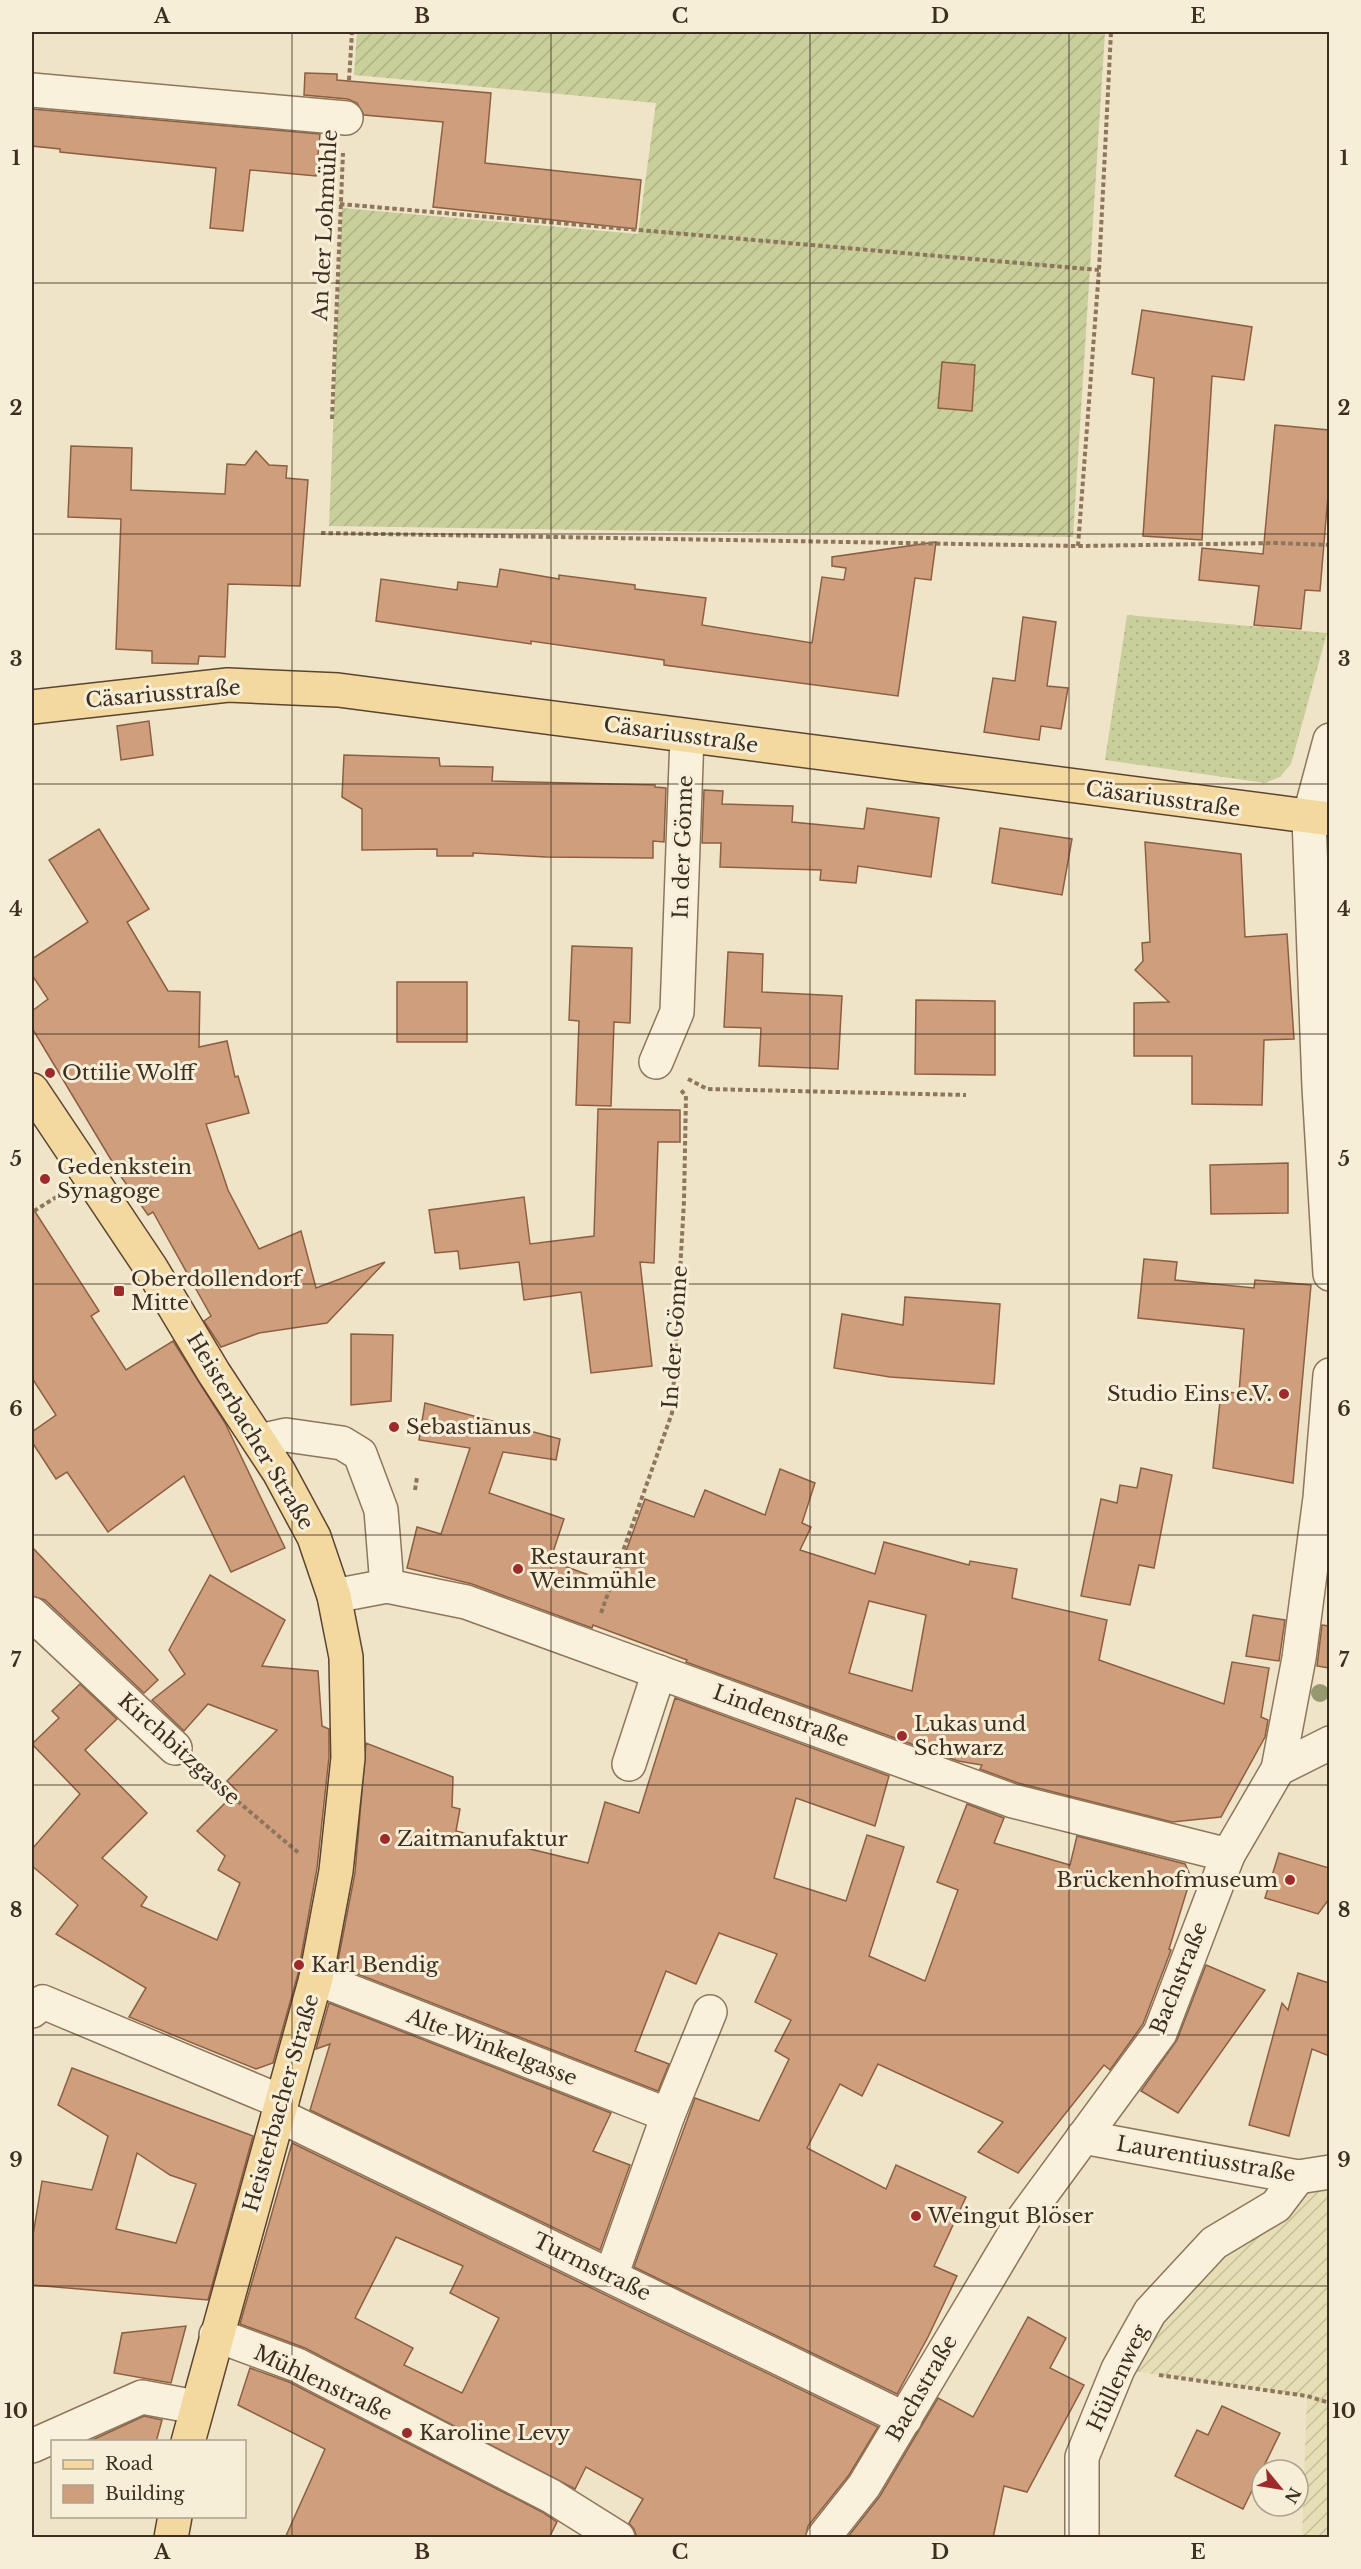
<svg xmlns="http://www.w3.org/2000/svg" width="1361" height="2569" viewBox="0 0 1361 2569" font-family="'Libre Baskerville',serif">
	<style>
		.farmland { fill: url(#farmland-furrows) }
		.grass { fill: url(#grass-dots) }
		.garden { fill: url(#garden-furrows) }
		.building { fill: #cf9f7d; stroke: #8d5f41; stroke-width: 1.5; fill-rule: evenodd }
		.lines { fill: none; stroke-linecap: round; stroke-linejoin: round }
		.minor-casing { stroke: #8d765c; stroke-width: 36 }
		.major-casing { stroke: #5b4430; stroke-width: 36 }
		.path { stroke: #8d765c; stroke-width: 4; stroke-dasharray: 4.5 3; stroke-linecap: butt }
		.minor { stroke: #faf1dc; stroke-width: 33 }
		.major { stroke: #f3d9a0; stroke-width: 33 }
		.tree { fill: #96986f }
		.grid { fill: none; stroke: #3d2e20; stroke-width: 1.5; stroke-opacity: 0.55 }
		.poi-dot { fill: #9e2a2b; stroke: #f7eed8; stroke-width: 2 }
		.labels { text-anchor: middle; stroke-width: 6; stroke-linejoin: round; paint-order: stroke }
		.street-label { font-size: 21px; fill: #3d2e20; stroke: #f7eed8 }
		.poi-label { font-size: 21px; fill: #3d2e20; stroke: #f7eed8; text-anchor: start }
		.neatline { fill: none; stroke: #3d2e20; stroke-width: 2 }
		.grid-label { font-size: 20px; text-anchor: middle; font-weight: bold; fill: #3d2e20 }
	</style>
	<defs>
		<pattern id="farmland-furrows" width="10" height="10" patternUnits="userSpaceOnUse" patternTransform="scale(1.5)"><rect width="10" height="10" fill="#e6deb5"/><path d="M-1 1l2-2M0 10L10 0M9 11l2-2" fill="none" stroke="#c6bf9b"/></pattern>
		<pattern id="grass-dots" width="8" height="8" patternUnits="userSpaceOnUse" patternTransform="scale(1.5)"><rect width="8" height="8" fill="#c9cf9b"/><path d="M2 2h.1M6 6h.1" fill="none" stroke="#aeb285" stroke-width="1.8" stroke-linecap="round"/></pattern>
		<pattern id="garden-furrows" width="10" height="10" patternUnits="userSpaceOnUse" patternTransform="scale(1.5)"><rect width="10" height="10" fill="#c9cf9b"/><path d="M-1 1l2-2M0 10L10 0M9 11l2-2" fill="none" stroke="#aeb285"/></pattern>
	</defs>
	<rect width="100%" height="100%" fill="#f0e4c8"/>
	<path class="farmland" d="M 1329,2172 L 1329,2537 L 1302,2537 L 1307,2396 L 1118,2369 L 1150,2312 Z"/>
	<path class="grass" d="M 1127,615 L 1327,633 L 1291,764 L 1280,777 L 1265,783 L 1105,760 Z"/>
	<path class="garden" d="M 357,32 L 1105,32 L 1073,537 L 329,526 L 342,208 L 638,234 L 656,103 L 354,75 Z"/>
	<g class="building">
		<path d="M 305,73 L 337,74 L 337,80 L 491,93 L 485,163 L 641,180 L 636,229 L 433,207 L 443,122 L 364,115 L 357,103 L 348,99 L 304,95 Z"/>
		<path d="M 32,109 L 320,134 L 316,176 L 250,170 L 243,231 L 210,228 L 216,168 L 60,152 L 60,149 L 32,146 Z"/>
		<path d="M 1142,310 L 1252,327 L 1244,380 L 1212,376 L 1202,540 L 1143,536 L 1154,378 L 1132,374 Z"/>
		<path d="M 942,362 L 975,365 L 972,411 L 938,408 Z"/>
		<path d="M 1275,425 L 1329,430 L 1329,483 L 1320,591 L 1305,590 L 1301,629 L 1254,625 L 1259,586 L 1199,580 L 1202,548 L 1263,554 Z"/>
		<path d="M 71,446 L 132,448 L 131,490 L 225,494 L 227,464 L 245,465 L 256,451 L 269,465 L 287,466 L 286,478 L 308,480 L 300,586 L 228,584 L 225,657 L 199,656 L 198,664 L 152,663 L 152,651 L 116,649 L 121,519 L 68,517 Z"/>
		<path d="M 936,542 L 931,580 L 915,578 L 898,696 L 664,665 L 664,660 L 531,641 L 531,644 L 376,621 L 381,579 L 457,590 L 458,582 L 497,587 L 500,569 L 559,579 L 559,575 L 635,585 L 635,589 L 706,598 L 702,625 L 812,643 L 822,577 L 844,580 L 846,568 L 832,566 L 832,557 Z"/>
		<path d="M 1023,617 L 1056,622 L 1047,686 L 1068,688 L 1061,729 L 1041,726 L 1039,740 L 984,732 L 993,678 L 1015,681 Z"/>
		<path d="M 149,721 L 153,755 L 121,760 L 117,726 Z"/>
		<path d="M 344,755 L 439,758 L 440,766 L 493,767 L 492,781 L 655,785 L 655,787 L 666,788 L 664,842 L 653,841 L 653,858 L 546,857 L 473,853 L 473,856 L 437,856 L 437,849 L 362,850 L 362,809 L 342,797 Z"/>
		<path d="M 704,790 L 723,791 L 722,804 L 793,806 L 792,822 L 864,829 L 867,808 L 939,818 L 931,877 L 858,866 L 856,883 L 820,880 L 821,870 L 720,867 L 721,843 L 702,843 Z"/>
		<path d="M 1000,828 L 1072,839 L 1062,895 L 992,883 Z"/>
		<path d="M 99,829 L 149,909 L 127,922 L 168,991 L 200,992 L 199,1047 L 227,1041 L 235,1077 L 238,1076 L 249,1113 L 206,1124 L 228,1190 L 259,1249 L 301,1231 L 316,1288 L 385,1262 L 327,1323 L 259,1333 L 221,1347 L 204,1321 L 211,1316 L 153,1212 L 148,1215 L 122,1178 L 32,1028 L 32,1011 L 48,999 L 32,975 L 32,959 L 88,922 L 49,860 Z"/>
		<path d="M 1145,842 L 1241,854 L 1245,937 L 1287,934 L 1294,1039 L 1264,1040 L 1262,1105 L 1192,1104 L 1192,1056 L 1134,1056 L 1134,1003 L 1169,1002 L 1135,970 L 1143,961 L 1142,943 L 1150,942 Z"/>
		<path d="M 572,946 L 632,948 L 630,1023 L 614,1022 L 611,1106 L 576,1105 L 579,1021 L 569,1020 Z"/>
		<path d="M 728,952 L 763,954 L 762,992 L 842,996 L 838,1069 L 759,1066 L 761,1028 L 724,1027 Z"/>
		<rect x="397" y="982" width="70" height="60"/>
		<path d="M 916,1000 L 995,1001 L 995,1075 L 915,1074 Z"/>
		<path d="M 598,1109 L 680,1110 L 680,1142 L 658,1142 L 654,1263 L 640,1262 L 652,1366 L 591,1373 L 581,1292 L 524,1300 L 519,1262 L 460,1269 L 458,1251 L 435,1253 L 429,1210 L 524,1197 L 530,1244 L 594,1236 Z"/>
		<path d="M 1288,1163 L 1288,1213 L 1211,1214 L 1210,1165 Z"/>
		<path d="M 32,1207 L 99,1311 L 91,1316 L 126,1370 L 173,1341 L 225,1423 L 285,1548 L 231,1572 L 184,1476 L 108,1532 L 67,1472 L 56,1479 L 32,1442 L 32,1432 L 56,1415 L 32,1378 Z"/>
		<path d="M 1144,1259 L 1177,1262 L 1175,1280 L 1254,1288 L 1255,1280 L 1311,1285 L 1293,1483 L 1213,1468 L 1221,1392 L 1239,1393 L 1244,1329 L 1138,1318 Z"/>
		<path d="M 905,1297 L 1000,1304 L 994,1384 L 890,1377 L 834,1368 L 842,1314 L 903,1325 Z"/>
		<path d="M 351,1334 L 393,1335 L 391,1401 L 351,1405 Z"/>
		<path d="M 425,1403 L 560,1439 L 556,1460 L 503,1452 L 489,1493 L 564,1519 L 550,1561 L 614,1584 L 645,1499 L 694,1517 L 705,1490 L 765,1515 L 780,1469 L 815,1483 L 802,1523 L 811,1527 L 800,1550 L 875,1574 L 884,1542 L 969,1565 L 970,1561 L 1017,1569 L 1012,1598 L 1107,1620 L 1099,1660 L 1224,1704 L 1232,1662 L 1269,1668 L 1261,1717 L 1268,1720 L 1265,1737 L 1221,1817 L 1172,1822 L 1018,1783 L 980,1769 L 982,1765 L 958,1761 L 686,1662 L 687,1660 L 593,1625 L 592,1628 L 472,1584 L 407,1568 L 417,1527 L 441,1534 L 470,1448 L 419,1440 ZM 869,1601 L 926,1615 L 912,1691 L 849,1673 Z"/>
		<path d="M 1141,1468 L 1172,1475 L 1154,1568 L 1139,1565 L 1130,1605 L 1081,1596 L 1101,1499 L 1117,1503 L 1120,1485 L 1137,1488 Z"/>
		<path d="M 32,1547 L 158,1680 L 144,1693 L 45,1600 L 32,1596 Z"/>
		<path d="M 210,1575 L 285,1620 L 262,1666 L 318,1671 L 322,1726 L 329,1729 L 329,1757 L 317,1868 L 298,1974 L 273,2063 L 256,2069 L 129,2017 L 146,1988 L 56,1934 L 78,1905 L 32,1866 L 32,1849 L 80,1794 L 32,1744 L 59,1718 L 52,1711 L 80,1684 L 117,1719 L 85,1750 L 147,1813 L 102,1858 L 147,1897 L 141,1906 L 217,1940 L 240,1883 L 218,1870 L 225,1856 L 197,1831 L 237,1791 L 227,1781 L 277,1730 L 208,1704 L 184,1731 L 152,1700 L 185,1674 L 169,1650 Z"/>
		<path d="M 1253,1615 L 1285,1620 L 1279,1661 L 1246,1656 Z"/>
		<path d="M 1322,1625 L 1329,1626 L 1329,1668 L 1317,1666 Z"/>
		<path d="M 675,1698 L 889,1776 L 875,1826 L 796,1798 L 774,1878 L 846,1901 L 867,1835 L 904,1847 L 869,1956 L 925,1981 L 958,1890 L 937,1882 L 967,1804 L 1004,1818 L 994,1843 L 1070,1865 L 1077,1836 L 1185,1864 L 1191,1877 L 1169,1949 L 1171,1950 L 1143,2024 L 1110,2070 L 1104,2065 L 1018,2173 L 978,2152 L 1003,2122 L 878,2064 L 862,2096 L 840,2084 L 807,2148 L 886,2189 L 896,2165 L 966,2197 L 934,2266 L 957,2276 L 928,2337 L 897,2394 L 634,2267 L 695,2098 L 759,2121 L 789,2059 L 775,2051 L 791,2020 L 755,2002 L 777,1954 L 719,1933 L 696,1984 L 666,1971 L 635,2051 L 669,2064 L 658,2091 L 337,1966 L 355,1873 L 366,1743 L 453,1777 L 452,1807 L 460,1809 L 456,1831 L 588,1863 L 605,1802 L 639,1813 Z"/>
		<path d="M 1279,1853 L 1329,1868 L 1329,1899 L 1318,1914 L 1265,1898 Z"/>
		<path d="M 1206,1965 L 1265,1990 L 1178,2113 L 1141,2091 L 1177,2040 Z"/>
		<path d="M 1298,1973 L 1329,1983 L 1329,2056 L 1312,2049 L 1289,2136 L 1249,2125 L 1282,2003 L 1288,2010 Z"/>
		<path d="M 329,2003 L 611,2113 L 593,2151 L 630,2165 L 600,2250 L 310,2110 L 330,2044 L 316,2049 Z"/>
		<path d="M 72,2068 L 253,2136 L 208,2300 L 32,2285 L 32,2241 L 42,2181 L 92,2190 L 108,2136 L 58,2105 ZM 137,2153 L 170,2175 L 196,2184 L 176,2243 L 116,2229 Z"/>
		<path d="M 292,2143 L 878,2427 L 849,2475 L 808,2526 L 805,2538 L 637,2538 L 634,2529 L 629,2523 L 643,2499 L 586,2467 L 575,2489 L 305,2348 L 240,2324 ZM 396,2237 L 463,2266 L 450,2293 L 499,2318 L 462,2393 L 404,2365 L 413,2348 L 355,2318 Z"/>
		<path d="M 1028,2317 L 1066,2338 L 1050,2368 L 1084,2385 L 1027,2492 L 1004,2486 L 993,2538 L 847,2538 L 880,2496 L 938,2398 L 973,2417 Z"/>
		<path d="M 186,2326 L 171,2383 L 114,2373 L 122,2333 Z"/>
		<path d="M 250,2368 L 289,2382 L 542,2512 L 557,2522 L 549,2538 L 285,2538 L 325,2449 L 238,2405 Z"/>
		<path d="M 1222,2406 L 1280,2433 L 1243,2509 L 1175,2476 L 1197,2430 L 1208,2435 Z"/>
		<path d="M 144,2416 L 162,2420 L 156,2442 L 88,2442 Z"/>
	</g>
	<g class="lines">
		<defs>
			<g id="minor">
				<path d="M 32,90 L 346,118"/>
				<path d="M 1330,740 L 1309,818 L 1319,1087 L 1330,1274"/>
				<path d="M 656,1062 L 677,1012 L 687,736"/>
				<path d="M 259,1441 L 286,1435 L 342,1443 L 360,1454 L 381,1510 L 387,1586"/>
				<path d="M 334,1596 L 387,1586 L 466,1602 L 1013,1801 L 1228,1855"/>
				<path d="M 32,1614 L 175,1748"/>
				<path d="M 629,1764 L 659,1672"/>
				<path d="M 1278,1769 L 1330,1743"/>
				<path d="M 316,1978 L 668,2115"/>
				<path d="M 32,2011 L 43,2002 L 282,2102"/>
				<path d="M 278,2115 L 905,2419"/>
				<path d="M 1083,2137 L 1298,2177 L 1330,2172"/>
				<path d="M 611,2276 L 668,2115 L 710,2012"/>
				<path d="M 216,2335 L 297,2365 L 551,2496 L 618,2538"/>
				<path d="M 32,2446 L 142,2397 L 196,2407"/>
				<path d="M 823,2538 L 864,2486 L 1024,2218 L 1160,2033 L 1228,1855 L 1278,1769 L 1299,1658 L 1320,1498 L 1330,1375"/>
				<path d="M 1082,2538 L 1082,2457 L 1118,2369 L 1150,2312 L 1214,2243 L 1276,2206 L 1298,2177"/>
			</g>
			<g id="major">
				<path d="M 32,707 L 228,685 L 338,690 L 1330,819"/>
				<path d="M 32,1090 L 151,1268 L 214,1373 L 279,1472 L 314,1537 L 334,1596 L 346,1657 L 348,1758 L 336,1871 L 316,1978 L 188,2442"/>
				<path d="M 171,2538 L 175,2516"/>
			</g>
		</defs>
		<use href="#minor" class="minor-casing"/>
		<use href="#major" class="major-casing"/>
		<g class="path">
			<path d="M 349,80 L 352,32"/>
			<path d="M 340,204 L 1099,270"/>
			<path d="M 332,419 L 343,153"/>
			<path d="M 321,533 L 1078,546 L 1276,543 L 1330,545"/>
			<path d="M 1078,546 L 1099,270 L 1111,32"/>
			<path d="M 688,1079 L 707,1089 L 966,1095"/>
			<path d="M 34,1211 L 58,1196"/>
			<path d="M 415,1490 L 417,1477"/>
			<path d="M 601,1613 L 672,1413 L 684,1201 L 686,1096 L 680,1089"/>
			<path d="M 203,1772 L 300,1854"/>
			<path d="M 1159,2375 L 1307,2396 L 1330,2403"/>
		</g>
		<use href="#minor" class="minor"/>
		<use href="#major" class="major"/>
	</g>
	<circle class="tree" cx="1320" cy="1693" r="9"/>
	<path class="grid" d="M 292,32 L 292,2538M 551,32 L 551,2538M 810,32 L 810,2538M 1069,32 L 1069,2538M 32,283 L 1330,283M 32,534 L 1330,534M 32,784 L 1330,784M 32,1034 L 1330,1034M 32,1284 L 1330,1284M 32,1535 L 1330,1535M 32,1785 L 1330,1785M 32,2035 L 1330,2035M 32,2286 L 1330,2286"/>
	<g class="poi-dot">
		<circle cx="50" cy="1073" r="6"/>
		<circle cx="45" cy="1179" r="6"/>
		<rect x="113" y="1285" width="12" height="12" rx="3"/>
		<circle cx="1284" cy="1394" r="6"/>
		<circle cx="394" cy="1427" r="6"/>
		<circle cx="518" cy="1569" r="6"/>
		<circle cx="902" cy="1736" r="6"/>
		<circle cx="385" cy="1839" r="6"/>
		<circle cx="1290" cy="1880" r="6"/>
		<circle cx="299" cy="1965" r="6"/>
		<circle cx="916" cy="2216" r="6"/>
		<circle cx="407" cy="2433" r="6"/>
	</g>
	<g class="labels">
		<g class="street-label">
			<text transform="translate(325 225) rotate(-87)" y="7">An der Lohmühle</text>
			<text transform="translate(163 694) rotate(-5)" y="7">Cäsariusstraße</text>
			<text transform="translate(681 735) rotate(8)" y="7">Cäsariusstraße</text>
			<text transform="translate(1163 799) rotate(8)" y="7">Cäsariusstraße</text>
			<text transform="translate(683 847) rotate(-88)" y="7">In der Gönne</text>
			<text transform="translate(675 1337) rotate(-86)" y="7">In der Gönne</text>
			<text transform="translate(250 1431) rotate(59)" y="7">Heisterbacher Straße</text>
			<text transform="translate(781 1716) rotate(20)" y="7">Lindenstraße</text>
			<text transform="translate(179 1749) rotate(42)" y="7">Kirchbitzgasse</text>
			<text transform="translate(1179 1978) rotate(-68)" y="7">Bachstraße</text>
			<text transform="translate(492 2047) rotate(21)" y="7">Alte Winkelgasse</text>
			<text transform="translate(281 2103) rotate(-74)" y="7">Heisterbacher Straße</text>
			<text transform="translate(1206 2159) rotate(10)" y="7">Laurentiusstraße</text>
			<text transform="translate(592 2267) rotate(26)" y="7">Turmstraße</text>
			<text transform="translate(1118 2378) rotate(-65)" y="7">Hüllenweg</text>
			<text transform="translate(323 2383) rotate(25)" y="7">Mühlenstraße</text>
			<text transform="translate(922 2388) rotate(-60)" y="7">Bachstraße</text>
		</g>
		<g class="poi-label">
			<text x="62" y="1080">Ottilie Wolff</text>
			<text x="57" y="1174">Gedenkstein<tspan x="57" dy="24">Synagoge</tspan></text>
			<text x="131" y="1286">Oberdollendorf<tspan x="131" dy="24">Mitte</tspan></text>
			<text x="1272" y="1401" text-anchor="end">Studio Eins e.V.</text>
			<text x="406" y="1434">Sebastianus</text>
			<text x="530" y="1564">Restaurant<tspan x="530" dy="24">Weinmühle</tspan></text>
			<text x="914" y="1731">Lukas und<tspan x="914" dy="24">Schwarz</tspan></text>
			<text x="397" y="1846">Zaitmanufaktur</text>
			<text x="1278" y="1887" text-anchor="end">Brückenhofmuseum</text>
			<text x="311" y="1972">Karl Bendig</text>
			<text x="928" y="2223">Weingut Blöser</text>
			<text x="419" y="2440">Karoline Levy</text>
		</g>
	</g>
	<rect width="1361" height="2569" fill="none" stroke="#f7eed8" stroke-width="66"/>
	<rect x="51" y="2440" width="195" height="78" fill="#f7eed8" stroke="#ada18e" stroke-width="1.5"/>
	<rect x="63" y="2460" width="30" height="9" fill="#f3d9a0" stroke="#ada18e" stroke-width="1.5"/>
	<text x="105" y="2470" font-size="18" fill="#3d2e20">Road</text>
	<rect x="63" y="2485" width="30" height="18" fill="#cf9f7d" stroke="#ada18e" stroke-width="1.5"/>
	<text x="105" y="2500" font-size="18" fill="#3d2e20">Building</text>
	<g transform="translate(1280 2488) rotate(120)"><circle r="28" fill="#f7eed8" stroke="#ada18e" stroke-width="1.5"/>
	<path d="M0-4.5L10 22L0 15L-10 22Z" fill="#9e2a2b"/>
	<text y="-9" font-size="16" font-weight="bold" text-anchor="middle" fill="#3d2e20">N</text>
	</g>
	<rect x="33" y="33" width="1295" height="2503" class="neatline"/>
	<g class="grid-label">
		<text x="162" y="23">A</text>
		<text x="422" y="23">B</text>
		<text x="680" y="23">C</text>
		<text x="940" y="23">D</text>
		<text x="1198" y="23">E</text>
		<text x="16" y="165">1</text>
		<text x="1344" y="165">1</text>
		<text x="16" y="415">2</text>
		<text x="1344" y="415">2</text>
		<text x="16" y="666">3</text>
		<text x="1344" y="666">3</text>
		<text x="16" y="916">4</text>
		<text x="1344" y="916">4</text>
		<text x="16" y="1166">5</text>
		<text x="1344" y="1166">5</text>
		<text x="16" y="1416">6</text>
		<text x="1344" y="1416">6</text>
		<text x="16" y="1667">7</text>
		<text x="1344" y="1667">7</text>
		<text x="16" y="1917">8</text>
		<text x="1344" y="1917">8</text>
		<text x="16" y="2167">9</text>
		<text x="1344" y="2167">9</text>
		<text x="16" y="2418">10</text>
		<text x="1344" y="2418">10</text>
		<text x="162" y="2559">A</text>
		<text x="422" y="2559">B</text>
		<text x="680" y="2559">C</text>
		<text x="940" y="2559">D</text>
		<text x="1198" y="2559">E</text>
	</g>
</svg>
